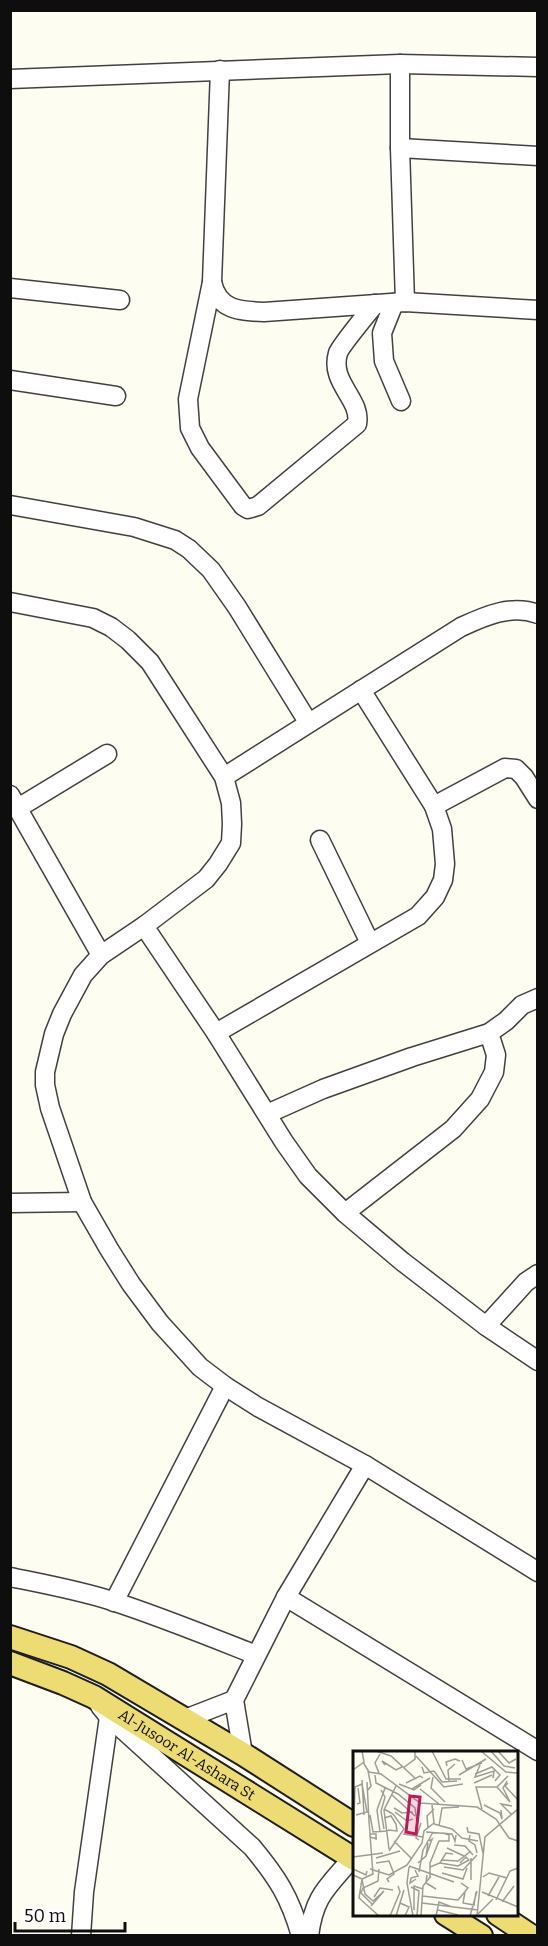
<svg xmlns="http://www.w3.org/2000/svg" width="548" height="1946" viewBox="0 0 548 1946" font-family="Bitter,serif">
	<style>
		.lines { fill: none; stroke-linecap: round; stroke-linejoin: round }
		.minor-casing { stroke: #414141; stroke-width: 21 }
		.major-casing { stroke: #1f1f1f; stroke-width: 26 }
		.minor { stroke: #fff; stroke-width: 18 }
		.major { stroke: #ecdc73; stroke-width: 22 }
		.labels { text-anchor: middle; stroke-width: 6; stroke-linejoin: round; paint-order: stroke }
		.street-label { font-size: 15px; fill: #0e0e0e; stroke: #fff }
		.inset-road { fill: none; stroke: #9e9d96; stroke-width: 1.5 }
		.view { fill: #c2185b; fill-opacity: 0.15; stroke: #c2185b; stroke-width: 3 }
		.inset-edge { fill: none; stroke: #0e0e0e; stroke-width: 3 }
	</style>
	<rect width="100%" height="100%" fill="#fefdf1"/>
	<g class="lines">
		<defs>
			<g id="minor">
				<path d="M 400,64 L 400,148 L 405,302"/>
				<path d="M 220,70 L 212,282 L 188,399 L 190,428 L 200,448 L 243,506 L 248,509 L 258,506 L 357,424 C 362,399 329,383 338,353 C 341,345 368,313 375,304"/>
				<path d="M 10,79 L 400,64 L 538,67"/>
				<path d="M 400,148 L 538,156"/>
				<path d="M 212,282 C 218,310 239,311 264,312 L 405,302 L 538,310"/>
				<path d="M 10,288 L 120,300"/>
				<path d="M 394,303 L 382,333 L 384,361 L 401,401"/>
				<path d="M 10,380 L 116,396"/>
				<path d="M 10,505 L 134,527 L 175,540 L 189,549 L 211,570 L 237,607 L 308,722"/>
				<path d="M 10,602 L 93,618 L 111,627 L 128,640 L 150,662 L 224,777 L 231,803 L 232,824 L 231,843 L 218,864 L 206,879 L 144,926 L 101,955 L 83,975 L 62,1014 L 54,1034 L 45,1072 L 45,1085 L 50,1108 L 82,1202 L 109,1249 L 131,1284 L 160,1323 L 200,1367 L 225,1386 L 258,1407 L 365,1465 L 538,1572"/>
				<path d="M 224,777 L 461,627 C 485,616 511,604 538,614"/>
				<path d="M 10,795 L 101,955"/>
				<path d="M 434,806 L 505,768 L 516,769 L 524,777 L 538,799"/>
				<path d="M 18,808 L 107,754"/>
				<path d="M 320,840 L 370,943"/>
				<path d="M 144,926 L 216,1033 L 284,1142 L 308,1176 L 345,1213 L 403,1262 L 486,1326 L 538,1361"/>
				<path d="M 216,1033 L 418,916 L 435,897 L 443,880 L 445,864 L 442,829 L 434,806 L 361,690"/>
				<path d="M 267,1114 L 323,1089 L 412,1057 L 489,1033 L 506,1021 L 522,1005 L 538,998"/>
				<path d="M 10,1203 L 82,1202"/>
				<path d="M 345,1213 L 453,1129 L 480,1099 L 494,1072 L 496,1055 L 489,1033"/>
				<path d="M 486,1326 L 526,1282 L 538,1274"/>
				<path d="M 10,1577 C 44,1584 77,1590 109,1600 C 159,1616 208,1636 256,1655"/>
				<path d="M 286,1597 L 538,1751"/>
				<path d="M 114,1602 L 225,1386"/>
				<path d="M 100,1706 L 109,1717 L 252,1847 C 277,1877 290,1897 301,1936"/>
				<path d="M 185,1719 L 234,1700"/>
				<path d="M 243,1754 L 234,1700 L 286,1597 L 365,1465"/>
				<path d="M 81,1936 L 84,1892 L 109,1717"/>
				<path d="M 309,1936 C 314,1895 328,1887 353,1857"/>
			</g>
			<g id="major">
				<path d="M 10,1637 L 71,1657 L 108,1674 L 243,1754 L 354,1825"/>
				<path id="s1" d="M 10,1663 L 63,1683 L 94,1697 L 354,1859"/>
				<path d="M 446,1914 L 481,1936"/>
				<path d="M 498,1914 L 531,1936"/>
			</g>
		</defs>
		<use href="#minor" class="minor-casing"/>
		<use href="#major" class="major-casing"/>
		<use href="#minor" class="minor"/>
		<use href="#major" class="major"/>
	</g>
	<g class="labels">
		<g class="street-label">
			<text dy="5" stroke="none"><textPath href="#s1" startOffset="200">Al-Jusoor Al-Ashara St</textPath></text>
		</g>
	</g>
	<g transform="translate(353 1751)">
		<rect width="165" height="165" fill="#fefdf1"/>
		<path class="inset-road" d="M 23,0 L 38,5 L 63,28M 79,0 L 93,28 L 108,28M 128,0 L 153,21 L 164,22M 138,0 L 151,15 L 162,17M 145,0 L 156,12 L 163,8M 63,5 L 91,36 L 110,33M 109,9 L 113,18 L 129,12M 10,11 L 16,21 L 28,23 L 67,52 L 124,56 L 143,68 L 156,87 L 165,90M 32,14 L 29,10 L 43,19 L 49,16M 127,14 L 122,26 L 141,20 L 140,27M 94,15 L 93,11 L 102,8 L 107,10M 69,16 L 71,22 L 81,20 L 89,31 L 104,30M 50,17 L 62,8 L 62,0M 0,19 L 11,11 L 9,0M 26,22 L 22,12 L 27,3M 122,23 L 139,16 L 147,24 L 142,30M 22,24 L 23,32 L 45,43 L 62,57 L 64,71M 106,24 L 133,8M 80,26 L 78,37 L 92,51M 9,29 L 11,64M 96,30 L 95,19 L 102,13M 14,31 L 16,70M 53,32 L 67,25 L 70,27M 121,32 L 139,24M 155,32 L 152,35 L 165,49M 46,33 L 61,39 L 68,34M 144,36 L 157,51 L 150,37 L 154,30M 59,38 L 77,27M 67,38 L 86,53M 28,39 L 32,46 L 28,60 L 31,78M 14,40 L 18,35 L 15,20M 39,44 L 62,65M 4,53 L 7,52 L 5,37M 131,54 L 147,62 L 149,68 L 148,59M 159,55 L 148,53 L 159,64M 41,57 L 49,62 L 60,61M 31,58 L 40,63 L 51,78 L 36,100M 129,58 L 123,36 L 144,36 L 155,25M 42,61 L 54,70 L 60,68M 17,64 L 20,81 L 35,80M 31,67 L 38,65 L 43,73 L 44,80 L 35,79M 81,73 L 99,78 L 109,87 L 125,90M 86,75 L 89,57 L 106,56M 114,76 L 115,81 L 126,83 L 130,102M 75,77 L 74,65 L 81,58M 27,81 L 24,59 L 32,37M 73,81 L 99,83 L 102,90 L 103,84M 50,83 L 70,86M 117,84 L 116,90 L 122,94 L 124,102M 23,89 L 23,83 L 17,83 L 17,86 L 20,87 L 24,87M 66,89 L 63,87 L 68,72M 41,90 L 58,107M 101,94 L 112,95 L 120,104M 0,97 L 2,36 L 9,33 L 14,61 L 3,64M 94,97 L 111,105M 36,98 L 31,59 L 43,35M 70,99 L 80,81M 73,105 L 79,88 L 76,90M 0,106 L 30,102M 23,107 L 47,100M 88,109 L 105,110 L 118,100M 23,112 L 36,110 L 41,123 L 34,128 L 36,131M 65,112 L 73,105 L 75,92M 87,112 L 105,115 L 116,109 L 113,106 L 107,112M 54,114 L 69,92 L 71,80 L 81,72 L 79,54M 56,115 L 101,131M 56,116 L 54,132 L 60,165M 77,116 L 87,112 L 93,102 L 100,103M 91,116 L 110,119 L 124,104M 0,118 L 13,124 L 14,120M 17,118 L 36,124 L 54,114M 62,119 L 65,125 L 58,127 L 57,132 L 63,128M 66,121 L 70,99M 89,122 L 110,128 L 114,117M 0,124 L 9,128 L 6,147 L 26,165M 74,124 L 73,132 L 83,138M 77,126 L 77,112 L 86,90 L 96,90 L 96,84 L 90,82M 130,126 L 136,122 L 154,127M 9,128 L 20,123 L 16,70M 9,129 L 12,143 L 20,150 L 31,140M 118,129 L 118,107M 58,136 L 66,140 L 64,165M 112,141 L 110,152 L 121,154 L 123,141M 129,141 L 165,156M 69,145 L 105,149 L 115,137 L 108,132M 135,145 L 146,126M 21,146 L 27,137 L 40,139M 143,149 L 157,120 L 165,117M 149,151 L 161,135M 47,152 L 56,156 L 52,165M 69,152 L 125,159M 20,154 L 8,142 L 10,137 L 25,130 L 26,118M 18,155 L 31,140M 61,159 L 61,135 L 70,138M 85,159 L 105,164M 125,163 L 140,148M 37,165 L 47,141 L 45,135M 43,165 L 51,139M 68,165 L 70,135 L 78,125M 83,165 L 86,151 L 99,156M 117,165 L 124,140M 124,165 L 132,86 L 165,58"/>
		<path class="view" d="M 57,45 L 67,46 L 63,83 L 53,81 Z"/>
		<rect width="165" height="165" class="inset-edge"/>
	</g>
	<rect width="548" height="1946" fill="none" stroke="#0e0e0e" stroke-width="24"/>
	<path d="M15 1922v9h110v-9" fill="none" stroke="#0e0e0e" stroke-width="3"/>
	<text x="24" y="1922" font-size="18" fill="#0e0e0e" stroke="#ffffff" stroke-width="4.5" paint-order="stroke">50 m</text>
</svg>
